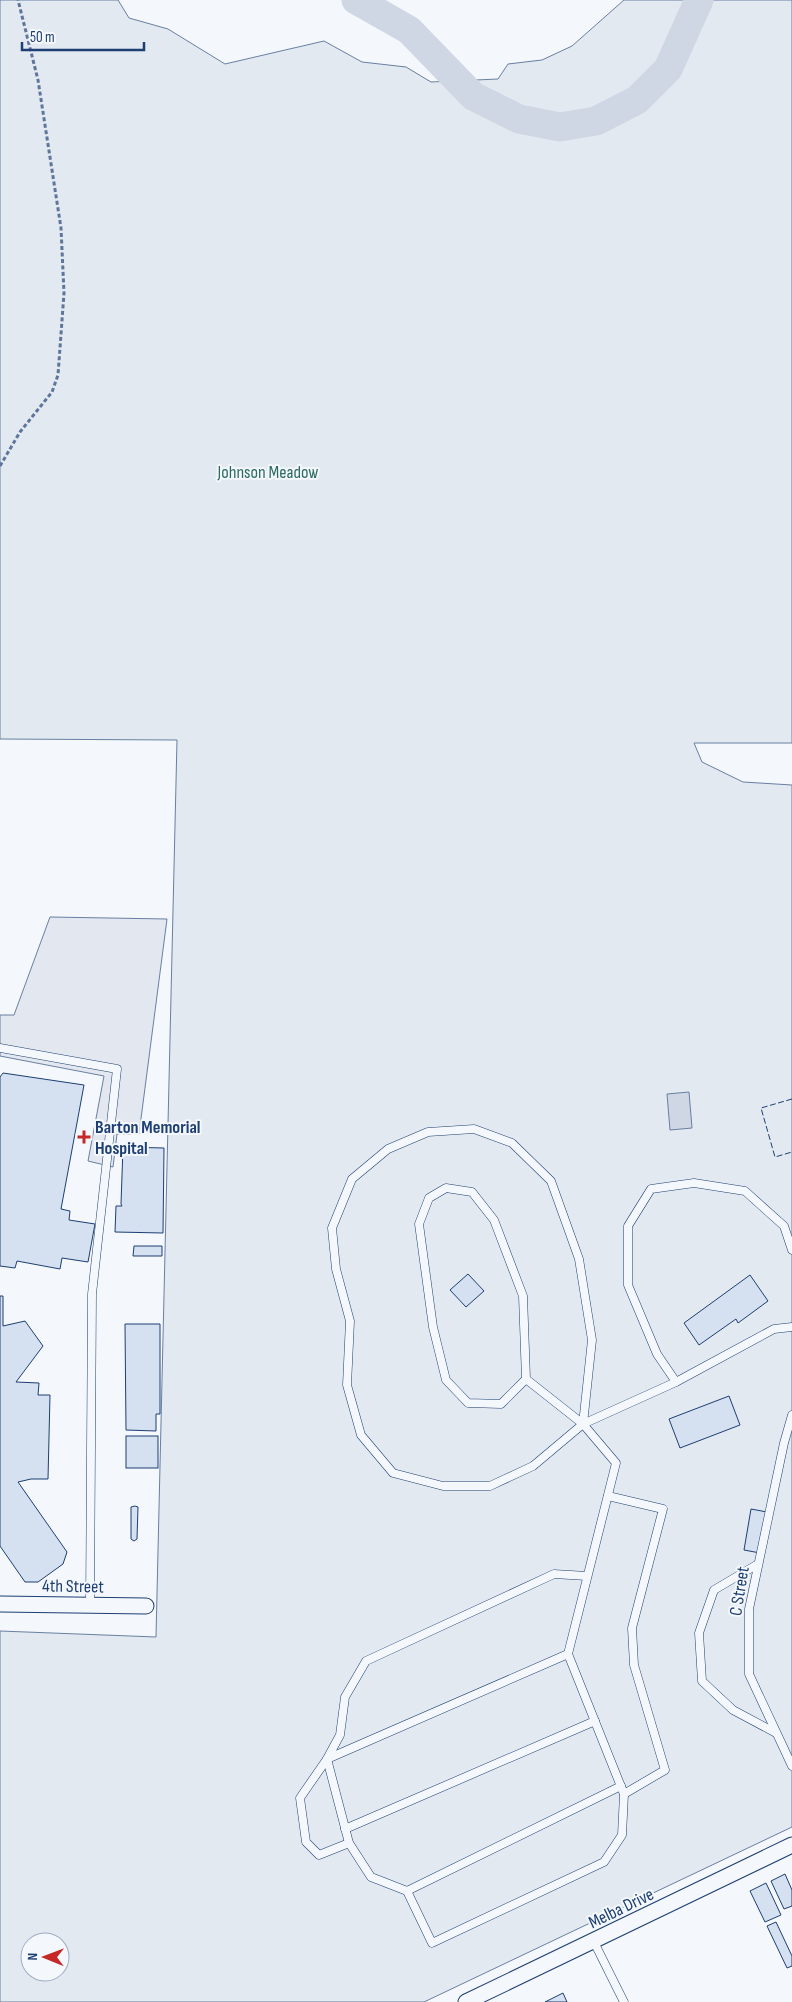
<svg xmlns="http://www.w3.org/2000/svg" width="792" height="2002" viewBox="0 0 792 2002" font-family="'Sofia Sans Condensed',sans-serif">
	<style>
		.green { fill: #e3e9f0; stroke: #687fa3; fill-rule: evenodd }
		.parking { fill: #e3e8f0; stroke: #687fa3 }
		.water { fill: #cfd7e4; stroke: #687fa3 }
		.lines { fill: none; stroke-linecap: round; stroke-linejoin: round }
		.river { stroke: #cfd7e4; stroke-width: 29 }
		.building { fill: #d5e0f0; stroke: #1d3f73 }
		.lane-casing { stroke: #1d3f73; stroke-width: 9 }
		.street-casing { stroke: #1d3f73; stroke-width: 17 }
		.path { stroke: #5e769c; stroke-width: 3; stroke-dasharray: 4 2.5; stroke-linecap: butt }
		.lane { stroke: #f4f7fb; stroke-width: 8 }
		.street { stroke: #f4f7fb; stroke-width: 15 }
		.fence { stroke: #1d3f73; stroke-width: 1; stroke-dasharray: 6 2.5; stroke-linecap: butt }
		.poi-dot { fill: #c62828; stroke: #f4f7fb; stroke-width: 2 }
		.labels { text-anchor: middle; stroke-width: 4; stroke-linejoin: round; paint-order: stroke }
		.park-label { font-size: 18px; fill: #2c6c60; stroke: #f4f7fb }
		.poi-label { font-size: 18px; font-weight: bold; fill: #1d3f73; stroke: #f4f7fb; text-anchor: start }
		.street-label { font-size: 18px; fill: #1d3f73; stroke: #f4f7fb }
	</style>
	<rect width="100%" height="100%" fill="#f4f7fb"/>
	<path class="green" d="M 0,0 L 118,0 L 129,18 L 168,29 L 225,64 L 324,41 L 362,62 L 406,67 L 431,82 L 498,79 L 508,64 L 542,60 L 572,46 L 624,0 L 792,0 L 792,743 L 694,743 L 702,762 L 743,782 L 792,785 L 792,1827 L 424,2002 L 0,2002 L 0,1631 L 156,1637 L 177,740 L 0,739 ZM 30,1942 L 60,1942 L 60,1972 L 30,1972 Z"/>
	<path class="parking" d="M 50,917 L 167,919 L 139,1134 L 117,1134 L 113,1167 L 88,1161 L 104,1076 L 0,1056 L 0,1015 L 14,1015 Z"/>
	<path class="water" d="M 689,1092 L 692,1128 L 670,1130 L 667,1094 Z"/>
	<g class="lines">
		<path class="river" d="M 356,0 L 409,30 L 473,96 L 519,119 L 560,127 L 596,121 L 637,100 L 668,69 L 699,0"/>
	</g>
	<g class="building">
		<path d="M 3,1073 L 84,1085 L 61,1209 L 70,1211 L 69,1220 L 95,1224 L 88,1262 L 62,1258 L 60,1269 L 17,1261 L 15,1268 L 0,1266 L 0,1077 Z"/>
		<path d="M 123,1147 L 164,1148 L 163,1233 L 115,1232 L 116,1206 L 122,1206 L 121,1204 Z"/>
		<path d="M 134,1246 L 162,1246 L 162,1256 L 133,1256 Z"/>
		<path d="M 468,1274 L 484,1291 L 466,1307 L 450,1290 Z"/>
		<path d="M 750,1275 L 768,1301 L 738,1323 L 736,1319 L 699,1345 L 684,1323 Z"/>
		<path d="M 0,1296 L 3,1296 L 3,1326 L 25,1321 L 43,1346 L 16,1382 L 39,1383 L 38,1395 L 50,1395 L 48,1479 L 31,1479 L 18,1482 L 67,1552 L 63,1564 L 38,1582 L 25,1582 L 0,1546 Z"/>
		<path d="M 125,1324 L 160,1324 L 160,1414 L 156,1414 L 156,1431 L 126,1430 Z"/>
		<path d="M 729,1396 L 740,1425 L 680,1448 L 669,1419 Z"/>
		<rect x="126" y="1436" width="32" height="32"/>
		<path d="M 135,1506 L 138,1507 L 137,1539 L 134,1541 L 131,1539 L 131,1507 Z"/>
		<path d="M 751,1509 L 767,1512 L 760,1553 L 744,1550 Z"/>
		<path d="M 785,1874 L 792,1890 L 792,1906 L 784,1909 L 771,1881 Z"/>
		<path d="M 766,1883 L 781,1915 L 765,1922 L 750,1891 Z"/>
		<path d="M 776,1922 L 792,1956 L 792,1966 L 787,1968 L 767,1926 Z"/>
		<path d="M 563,1993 L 567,2002 L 545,2002 Z"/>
	</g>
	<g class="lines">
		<defs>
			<g id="lane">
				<path d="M 0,1048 L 117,1069 L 92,1294 L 90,1605"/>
				<path d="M 474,1129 L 512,1143 L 551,1181 L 579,1259 L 592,1340 L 583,1424 L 533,1466 L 490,1486 L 443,1486 L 393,1473 L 361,1435 L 347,1385 L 350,1321 L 336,1269 L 332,1228 L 352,1179 L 388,1149 L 428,1132 Z"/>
				<path d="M 526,1379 L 501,1404 L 468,1403 L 446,1380 L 433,1327 L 419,1224 L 429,1198 L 446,1188 L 472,1192 L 494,1220 L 523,1296 L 526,1379 L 583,1424"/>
				<path d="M 676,1382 L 657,1354 L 628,1285 L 628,1226 L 651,1189 L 694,1183 L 745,1191 L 784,1226 L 792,1250"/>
				<path d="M 792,1415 L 784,1443 L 749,1609 L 749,1674 L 792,1766"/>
				<path d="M 608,1496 L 663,1509 L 632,1628 L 634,1665 L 665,1770 L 624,1794"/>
				<path d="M 758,1564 L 714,1590 L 699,1633 L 702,1681 L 733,1710 L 776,1733"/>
				<path d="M 587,1576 L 554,1574 L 366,1661 L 345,1697 L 340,1735 L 327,1759 L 349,1843 L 371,1877 L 407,1891 L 432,1943 L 604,1862 L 622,1835 L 624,1794 L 568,1654 L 616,1463 L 583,1424 L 676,1382 L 774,1329 L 792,1327"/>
				<path d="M 345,1829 L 595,1721"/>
				<path d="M 349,1843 L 319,1855 L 306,1842 L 300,1798 L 327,1759 L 568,1654"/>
				<path d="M 407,1891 L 621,1786"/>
				<path d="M 594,1942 L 624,2002"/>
			</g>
			<g id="street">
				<path d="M 0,1604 L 146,1606"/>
				<path d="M 466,2002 L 792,1845"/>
			</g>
		</defs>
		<use href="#lane" class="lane-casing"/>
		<use href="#street" class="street-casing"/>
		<path class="path" d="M 0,466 L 20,432 L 52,392 L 58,375 L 64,293 L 61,228 L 38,80 L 18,0"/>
		<use href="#lane" class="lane"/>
		<use href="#street" class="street"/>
		<path class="fence" d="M 792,1099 L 761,1108 L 775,1157 L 792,1152"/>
	</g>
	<path class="poi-dot" d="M81.5 1129.5h5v5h5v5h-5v5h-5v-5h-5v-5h5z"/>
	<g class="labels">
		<g class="park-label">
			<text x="268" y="478">Johnson Meadow</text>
		</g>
		<g class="poi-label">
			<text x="95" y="1133">Barton Memorial<tspan x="95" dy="21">Hospital</tspan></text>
		</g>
		<g class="street-label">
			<text transform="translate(73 1586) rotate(1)" y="6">4th Street</text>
			<text transform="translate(739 1591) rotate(-81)" y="6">C Street</text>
			<text transform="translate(621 1908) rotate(-26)" y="6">Melba Drive</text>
		</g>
	</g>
	<g transform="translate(45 1957) rotate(271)"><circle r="24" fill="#f4f7fb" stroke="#9eadc5"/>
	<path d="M0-4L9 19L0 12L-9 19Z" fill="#c62828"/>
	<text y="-8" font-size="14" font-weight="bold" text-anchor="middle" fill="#1d3f73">N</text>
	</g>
	<path d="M22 42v8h122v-8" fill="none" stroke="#1d3f73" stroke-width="2.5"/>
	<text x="30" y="42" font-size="15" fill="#1d3f73" stroke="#f4f7fb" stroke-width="4" paint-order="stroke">50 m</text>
</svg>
